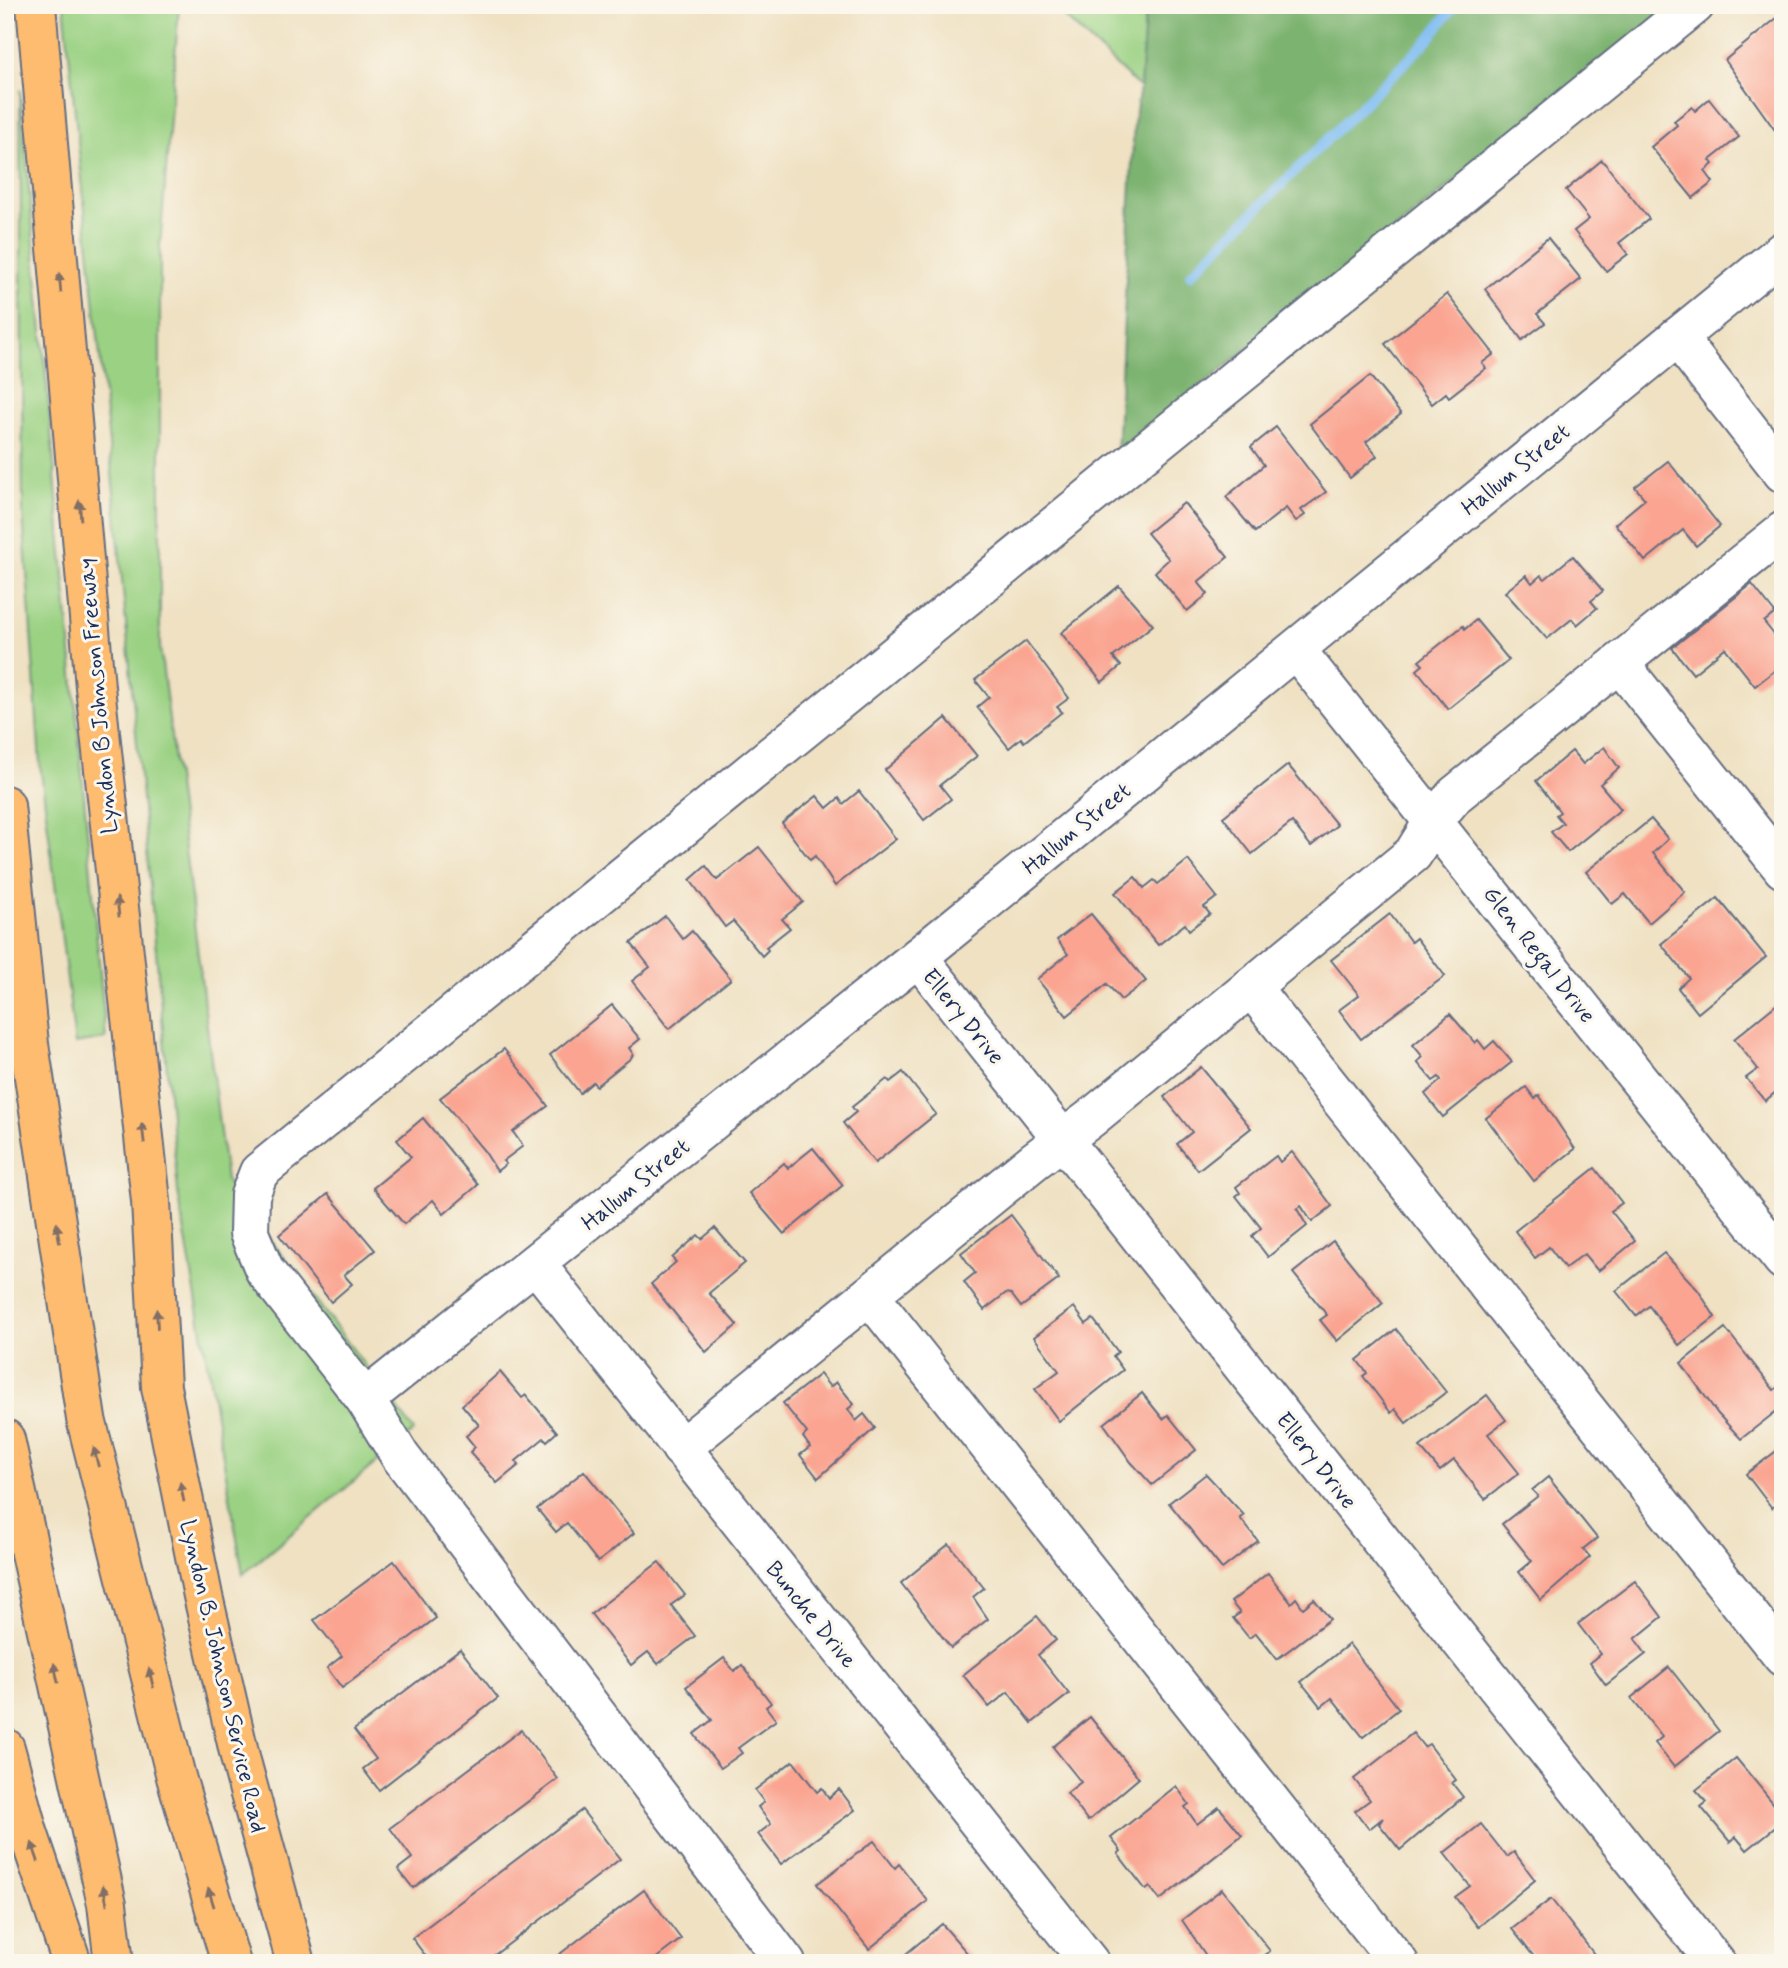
<svg xmlns="http://www.w3.org/2000/svg" width="1788" height="1968" viewBox="0 0 1788 1968" font-family="Mynerve,sans-serif">
	<style>
		.green { fill: #9ad182; stroke: #5a8070; stroke-width: 2 }
		.forest { fill: #7bb370; stroke: #4b7167; stroke-width: 2 }
		.lines { fill: none; stroke-linecap: round; stroke-linejoin: round }
		.stream { stroke: #80bef3; stroke-width: 10 }
		.building { fill: #faa491 }
		.minor-casing { stroke: #656d81; stroke-width: 42 }
		.major-casing { stroke: #656d81; stroke-width: 42 }
		.highway-casing { stroke: #656d81; stroke-width: 42 }
		.minor { stroke: #fff; stroke-width: 38 }
		.major { stroke: #febc70; stroke-width: 38 }
		.highway { stroke: #febc70; stroke-width: 38 }
		.oneway { fill: #816e66 }
		.labels { text-anchor: middle; stroke-width: 6; stroke-linejoin: round; paint-order: stroke }
		.street-label { font-size: 23px; fill: #1b2f5e; stroke: #fbf7ec }
	</style>
	<rect width="100%" height="100%" fill="#fbf7ec"/>
	<filter id="ink" filterUnits="userSpaceOnUse"><feTurbulence type="fractalNoise" baseFrequency=".0143" numOctaves="2"/><feDisplacementMap in="SourceGraphic" scale="14" xChannelSelector="R" yChannelSelector="G"/><feConvolveMatrix kernelMatrix="1 2 1 2 8 2 1 2 1" color-interpolation-filters="sRGB"/></filter>
	<filter id="wash" filterUnits="userSpaceOnUse"><feTurbulence type="fractalNoise" baseFrequency=".00686" numOctaves="4" result="noise"/><feDisplacementMap in="SourceGraphic" scale="28" xChannelSelector="R" yChannelSelector="G"/><feGaussianBlur stdDeviation="1.57" result="paint"/><feColorMatrix in="noise" values="0 0 0 0 0 0 0 0 0 0 0 0 0 0 0 0 0 1.4 0 .05"/><feComposite in="paint" operator="in"/></filter>
	<g filter="url(#wash)">
		<rect width="100%" height="100%" fill="#efe1c2"/>
		<g class="green">
			<path d="M 64,5 L 179,5 L 160,247 L 160,647 L 226,1180 L 414,1431 L 243,1574 L 178,1192 L 115,503 Z"/>
			<path d="M 1052,5 L 1146,5 L 1140,88 Z"/>
			<path d="M 20,89 L 106,1039 L 75,1044 L 40,764 L 23,514 Z"/>
		</g>
		<path class="forest" d="M 1146,5 L 1674,5 L 1117,454 L 1134,123 L 1140,88 Z"/>
		<g class="lines">
			<path class="stream" d="M 1190,275 L 1429,39 L 1455,5"/>
		</g>
		<g id="blocks">
			<g class="building">
				<path d="M 1783,13 L 1783,128 L 1777,133 L 1725,60 Z"/>
				<path d="M 1709,99 L 1739,137 L 1710,160 L 1713,164 L 1705,171 L 1713,182 L 1693,198 L 1651,147 L 1677,125 L 1674,121 L 1692,107 L 1695,111 Z"/>
				<path d="M 1602,160 L 1649,219 L 1619,243 L 1628,254 L 1606,271 L 1574,231 L 1589,219 L 1566,190 Z"/>
				<path d="M 1548,238 L 1581,279 L 1537,314 L 1545,323 L 1522,340 L 1485,289 Z"/>
				<path d="M 1447,294 L 1494,354 L 1482,363 L 1486,368 L 1449,397 L 1446,393 L 1432,404 L 1385,344 Z"/>
				<path d="M 1370,376 L 1401,414 L 1366,442 L 1377,456 L 1350,478 L 1310,424 Z"/>
				<path d="M 1276,427 L 1326,492 L 1301,510 L 1305,515 L 1296,521 L 1286,508 L 1255,532 L 1226,497 L 1264,465 L 1251,447 Z"/>
				<path d="M 1668,461 L 1720,526 L 1696,546 L 1683,530 L 1645,561 L 1615,524 L 1645,499 L 1635,487 Z"/>
				<path d="M 1184,503 L 1228,557 L 1198,582 L 1208,594 L 1187,611 L 1155,572 L 1169,559 L 1147,533 Z"/>
				<path d="M 1573,556 L 1603,591 L 1591,601 L 1597,608 L 1577,625 L 1572,619 L 1547,639 L 1505,592 L 1526,575 L 1532,583 L 1541,575 L 1545,579 Z"/>
				<path d="M 1752,584 L 1775,613 L 1764,622 L 1783,646 L 1783,664 L 1755,686 L 1725,648 L 1693,674 L 1672,648 Z"/>
				<path d="M 1119,586 L 1153,625 L 1113,657 L 1121,666 L 1102,682 L 1061,633 Z"/>
				<path d="M 1476,620 L 1509,660 L 1448,709 L 1417,670 L 1423,665 L 1419,661 L 1463,626 L 1465,629 Z"/>
				<path d="M 1026,641 L 1069,698 L 1057,707 L 1062,712 L 1024,742 L 1021,738 L 1009,748 L 977,707 L 989,697 L 975,680 Z"/>
				<path d="M 946,718 L 977,756 L 940,785 L 951,799 L 924,820 L 885,770 Z"/>
				<path d="M 1604,747 L 1619,768 L 1600,784 L 1621,809 L 1568,852 L 1551,832 L 1563,823 L 1556,815 L 1560,812 L 1536,781 L 1572,751 L 1583,764 Z"/>
				<path d="M 1288,765 L 1337,825 L 1311,846 L 1292,822 L 1252,854 L 1223,817 Z"/>
				<path d="M 859,791 L 896,839 L 835,886 L 815,856 L 810,860 L 782,823 L 817,796 L 827,808 L 839,798 L 843,804 Z"/>
				<path d="M 1651,819 L 1668,839 L 1653,853 L 1685,892 L 1649,923 L 1625,894 L 1612,904 L 1586,872 Z"/>
				<path d="M 759,847 L 803,902 L 782,919 L 790,928 L 766,947 L 768,950 L 762,956 L 733,921 L 725,927 L 690,880 L 706,866 L 717,880 Z"/>
				<path d="M 1188,860 L 1217,897 L 1204,907 L 1210,914 L 1189,930 L 1185,924 L 1158,945 L 1115,893 L 1135,877 L 1144,888 L 1154,880 L 1158,884 Z"/>
				<path d="M 1718,898 L 1766,957 L 1698,1013 L 1678,988 L 1689,978 L 1661,944 Z"/>
				<path d="M 1091,914 L 1146,981 L 1121,1000 L 1107,984 L 1067,1016 L 1037,979 L 1068,954 L 1057,940 Z"/>
				<path d="M 1390,914 L 1411,942 L 1416,938 L 1445,976 L 1361,1039 L 1339,1010 L 1359,995 L 1331,960 Z"/>
				<path d="M 665,916 L 683,939 L 692,931 L 731,979 L 669,1029 L 632,981 L 650,967 L 631,943 Z"/>
				<path d="M 1783,999 L 1783,1086 L 1765,1101 L 1746,1078 L 1758,1069 L 1734,1039 Z"/>
				<path d="M 612,1005 L 640,1039 L 629,1048 L 633,1054 L 631,1058 L 596,1086 L 593,1082 L 580,1093 L 550,1055 Z"/>
				<path d="M 1450,1014 L 1475,1043 L 1478,1040 L 1485,1049 L 1494,1041 L 1512,1062 L 1443,1117 L 1425,1094 L 1441,1080 L 1439,1077 L 1433,1081 L 1417,1062 L 1423,1057 L 1413,1045 Z"/>
				<path d="M 504,1049 L 548,1106 L 513,1132 L 523,1146 L 503,1161 L 506,1164 L 497,1171 L 485,1152 L 440,1098 Z"/>
				<path d="M 1201,1067 L 1251,1128 L 1198,1170 L 1177,1144 L 1192,1132 L 1164,1097 Z"/>
				<path d="M 903,1072 L 936,1114 L 875,1163 L 843,1123 L 856,1112 L 852,1107 L 887,1079 L 890,1082 Z"/>
				<path d="M 1526,1087 L 1535,1099 L 1539,1095 L 1575,1149 L 1534,1181 L 1486,1118 Z"/>
				<path d="M 423,1118 L 478,1185 L 444,1214 L 433,1200 L 404,1224 L 373,1188 L 411,1157 L 397,1140 Z"/>
				<path d="M 813,1148 L 843,1185 L 784,1234 L 749,1193 L 784,1163 L 788,1168 Z"/>
				<path d="M 1292,1152 L 1332,1206 L 1312,1222 L 1301,1206 L 1297,1209 L 1307,1226 L 1268,1257 L 1252,1236 L 1261,1228 L 1236,1196 L 1240,1193 L 1236,1187 L 1276,1156 L 1280,1162 Z"/>
				<path d="M 1595,1168 L 1622,1203 L 1611,1211 L 1635,1241 L 1598,1271 L 1584,1254 L 1565,1268 L 1549,1247 L 1535,1258 L 1515,1231 Z"/>
				<path d="M 328,1194 L 375,1250 L 344,1275 L 352,1284 L 331,1302 L 279,1235 Z"/>
				<path d="M 1011,1215 L 1059,1279 L 1021,1307 L 1011,1294 L 1006,1293 L 984,1310 L 964,1282 L 975,1273 L 961,1253 Z"/>
				<path d="M 715,1228 L 745,1263 L 709,1293 L 737,1325 L 706,1352 L 651,1284 L 676,1262 L 672,1258 L 698,1235 L 702,1239 Z"/>
				<path d="M 1333,1241 L 1383,1303 L 1337,1341 L 1320,1320 L 1327,1315 L 1293,1273 Z"/>
				<path d="M 1664,1253 L 1698,1290 L 1715,1317 L 1679,1345 L 1649,1306 L 1636,1316 L 1616,1291 Z"/>
				<path d="M 1074,1307 L 1086,1324 L 1093,1319 L 1118,1352 L 1113,1356 L 1123,1370 L 1059,1421 L 1035,1389 L 1059,1371 L 1034,1337 Z"/>
				<path d="M 1725,1328 L 1774,1390 L 1779,1386 L 1783,1396 L 1783,1406 L 1741,1439 L 1718,1414 L 1681,1363 Z"/>
				<path d="M 1396,1329 L 1446,1392 L 1406,1423 L 1395,1409 L 1391,1413 L 1363,1376 L 1367,1373 L 1357,1360 Z"/>
				<path d="M 500,1372 L 522,1398 L 526,1395 L 557,1432 L 547,1441 L 544,1438 L 516,1461 L 519,1465 L 497,1483 L 470,1452 L 475,1447 L 466,1436 L 479,1425 L 462,1405 Z"/>
				<path d="M 820,1374 L 830,1387 L 836,1382 L 854,1404 L 848,1409 L 856,1421 L 864,1414 L 875,1428 L 818,1478 L 800,1455 L 810,1447 L 803,1437 L 807,1433 L 783,1403 Z"/>
				<path d="M 1142,1393 L 1163,1419 L 1168,1415 L 1196,1450 L 1152,1485 L 1131,1462 L 1104,1424 Z"/>
				<path d="M 1487,1395 L 1506,1420 L 1488,1434 L 1519,1473 L 1485,1499 L 1454,1460 L 1440,1471 L 1420,1447 Z"/>
				<path d="M 1783,1446 L 1783,1510 L 1778,1504 L 1772,1508 L 1746,1474 Z"/>
				<path d="M 584,1471 L 634,1533 L 598,1562 L 567,1523 L 556,1532 L 537,1509 Z"/>
				<path d="M 1206,1474 L 1244,1515 L 1240,1518 L 1258,1541 L 1222,1569 L 1169,1503 Z"/>
				<path d="M 1548,1477 L 1597,1538 L 1583,1549 L 1590,1557 L 1541,1600 L 1519,1572 L 1532,1561 L 1502,1524 L 1538,1496 L 1532,1490 Z"/>
				<path d="M 949,1544 L 984,1588 L 973,1597 L 988,1619 L 951,1648 L 901,1583 Z"/>
				<path d="M 394,1561 L 436,1618 L 342,1688 L 327,1668 L 342,1656 L 314,1620 Z"/>
				<path d="M 659,1562 L 685,1595 L 671,1605 L 695,1636 L 658,1664 L 648,1652 L 631,1665 L 591,1614 Z"/>
				<path d="M 1268,1573 L 1291,1603 L 1296,1598 L 1303,1608 L 1314,1599 L 1330,1619 L 1277,1659 L 1256,1633 L 1249,1638 L 1233,1618 L 1240,1613 L 1231,1602 Z"/>
				<path d="M 1635,1581 L 1662,1617 L 1635,1639 L 1646,1654 L 1606,1685 L 1590,1663 L 1601,1654 L 1578,1624 Z"/>
				<path d="M 1037,1616 L 1056,1640 L 1038,1655 L 1069,1694 L 1032,1723 L 1008,1692 L 989,1707 L 963,1675 Z"/>
				<path d="M 1349,1644 L 1399,1709 L 1363,1737 L 1332,1698 L 1321,1707 L 1301,1682 Z"/>
				<path d="M 460,1649 L 498,1698 L 379,1790 L 363,1769 L 376,1759 L 354,1730 Z"/>
				<path d="M 724,1658 L 734,1671 L 742,1665 L 771,1703 L 766,1707 L 776,1720 L 738,1748 L 742,1753 L 721,1768 L 694,1734 L 712,1720 L 686,1687 Z"/>
				<path d="M 1669,1667 L 1719,1731 L 1674,1767 L 1655,1743 L 1662,1737 L 1631,1698 Z"/>
				<path d="M 1090,1717 L 1139,1778 L 1088,1821 L 1067,1793 L 1081,1782 L 1053,1747 Z"/>
				<path d="M 521,1730 L 558,1779 L 413,1888 L 398,1869 L 412,1858 L 390,1828 Z"/>
				<path d="M 1413,1733 L 1424,1747 L 1429,1744 L 1456,1780 L 1452,1783 L 1463,1797 L 1400,1850 L 1379,1824 L 1383,1818 L 1369,1829 L 1355,1811 L 1370,1800 L 1354,1779 Z"/>
				<path d="M 1736,1758 L 1783,1815 L 1783,1821 L 1747,1850 L 1736,1837 L 1730,1842 L 1701,1807 L 1707,1802 L 1696,1790 Z"/>
				<path d="M 793,1761 L 817,1792 L 822,1788 L 829,1798 L 839,1789 L 855,1810 L 781,1864 L 758,1834 L 771,1824 L 758,1807 L 764,1802 L 755,1790 Z"/>
				<path d="M 1176,1786 L 1189,1804 L 1185,1807 L 1197,1824 L 1219,1807 L 1242,1835 L 1160,1900 L 1150,1887 L 1146,1890 L 1118,1854 L 1121,1851 L 1111,1838 Z"/>
				<path d="M 582,1810 L 620,1859 L 484,1963 L 431,1963 L 412,1938 Z"/>
				<path d="M 1481,1824 L 1507,1857 L 1514,1852 L 1535,1880 L 1478,1927 L 1455,1897 L 1470,1886 L 1444,1853 Z"/>
				<path d="M 874,1841 L 895,1868 L 899,1864 L 928,1901 L 869,1949 L 817,1884 Z"/>
				<path d="M 1222,1889 L 1270,1951 L 1256,1963 L 1211,1963 L 1182,1920 Z"/>
				<path d="M 644,1890 L 681,1939 L 650,1963 L 548,1963 Z"/>
				<path d="M 1551,1899 L 1601,1963 L 1539,1963 L 1512,1929 Z"/>
				<path d="M 942,1924 L 976,1963 L 895,1963 Z"/>
			</g>
		</g>
	</g>
	<g filter="url(#ink)">
		<use href="#blocks" fill-opacity="0" stroke="#656d81" stroke-width="2"/>
		<g class="lines">
			<defs>
				<g id="minor">
					<path d="M 1677,337 L 1783,473"/>
					<path d="M 1296,650 L 1783,1260"/>
					<path d="M 1620,664 L 1783,869"/>
					<path d="M 918,957 L 1716,1963"/>
					<path d="M 1251,987 L 1783,1657"/>
					<path d="M 536,1264 L 1090,1963"/>
					<path d="M 870,1296 L 1399,1963"/>
					<path d="M 365,1399 L 918,957 L 1783,251"/>
					<path d="M 681,1448 L 1034,1161 L 1090,1119 L 1413,854 L 1434,820 L 1455,795 L 1783,531"/>
					<path d="M 786,1963 L 400,1456 L 365,1399 L 265,1271 L 249,1233 L 250,1195 L 259,1172 L 1695,5"/>
				</g>
				<path id="major" d="M 36,5 L 95,687 L 151,1201 L 161,1387 L 203,1596 L 241,1761 L 296,1963"/>
				<g id="highway">
					<path d="M 5,805 L 29,1044 L 86,1419 L 176,1777 L 231,1963"/>
					<path d="M 5,1439 L 107,1904 L 114,1963"/>
					<path d="M 5,1748 L 28,1832 L 72,1963"/>
				</g>
			</defs>
			<use href="#minor" class="minor-casing"/>
			<use href="#major" class="major-casing"/>
			<use href="#highway" class="highway-casing"/>
			<use href="#minor" class="minor"/>
			<use href="#major" class="major"/>
			<use href="#highway" class="highway"/>
		</g>
		<defs><path id="oneway-solid" d="M-6-.8H1V-3.2L6.5 0L1 3.2V.8H-6Z" transform="scale(1.75)"/></defs>
		<g class="oneway">
			<use href="#oneway-solid" transform="translate(60 283) rotate(-95)"/>
			<use href="#oneway-solid" transform="translate(80 510) rotate(-95)"/>
			<use href="#oneway-solid" transform="translate(118 907) rotate(-96)"/>
			<use href="#oneway-solid" transform="translate(143 1133) rotate(-97)"/>
			<use href="#oneway-solid" transform="translate(58 1233) rotate(-99)"/>
			<use href="#oneway-solid" transform="translate(157 1319) rotate(-93)"/>
			<use href="#oneway-solid" transform="translate(96 1457) rotate(-104)"/>
			<use href="#oneway-solid" transform="translate(182 1492) rotate(-101)"/>
			<use href="#oneway-solid" transform="translate(56 1673) rotate(-102)"/>
			<use href="#oneway-solid" transform="translate(151 1678) rotate(-104)"/>
			<use href="#oneway-solid" transform="translate(35 1852) rotate(-109)"/>
			<use href="#oneway-solid" transform="translate(105 1895) rotate(-102)"/>
			<use href="#oneway-solid" transform="translate(211 1897) rotate(-107)"/>
		</g>
	</g>
	<g class="labels">
		<g class="street-label">
			<text transform="translate(1515 469) rotate(-39)" y="8">Hallum Street</text>
			<text transform="translate(97 696) rotate(-95)" y="8">Lyndon B Johnson Freeway</text>
			<text transform="translate(1076 828) rotate(-39)" y="8">Hallum Street</text>
			<text transform="translate(1540 954) rotate(52)" y="8">Glen Regal Drive</text>
			<text transform="translate(964 1016) rotate(51)" y="8">Ellery Drive</text>
			<text transform="translate(635 1184) rotate(-39)" y="8">Hallum Street</text>
			<text transform="translate(1317 1460) rotate(52)" y="8">Ellery Drive</text>
			<text transform="translate(812 1614) rotate(51)" y="8">Bunche Drive</text>
			<text transform="translate(224 1676) rotate(77)" y="8">Lyndon B. Johnson Service Road</text>
		</g>
	</g>
	<rect width="1788" height="1968" fill="none" stroke="#fbf7ec" stroke-width="28"/>
</svg>
